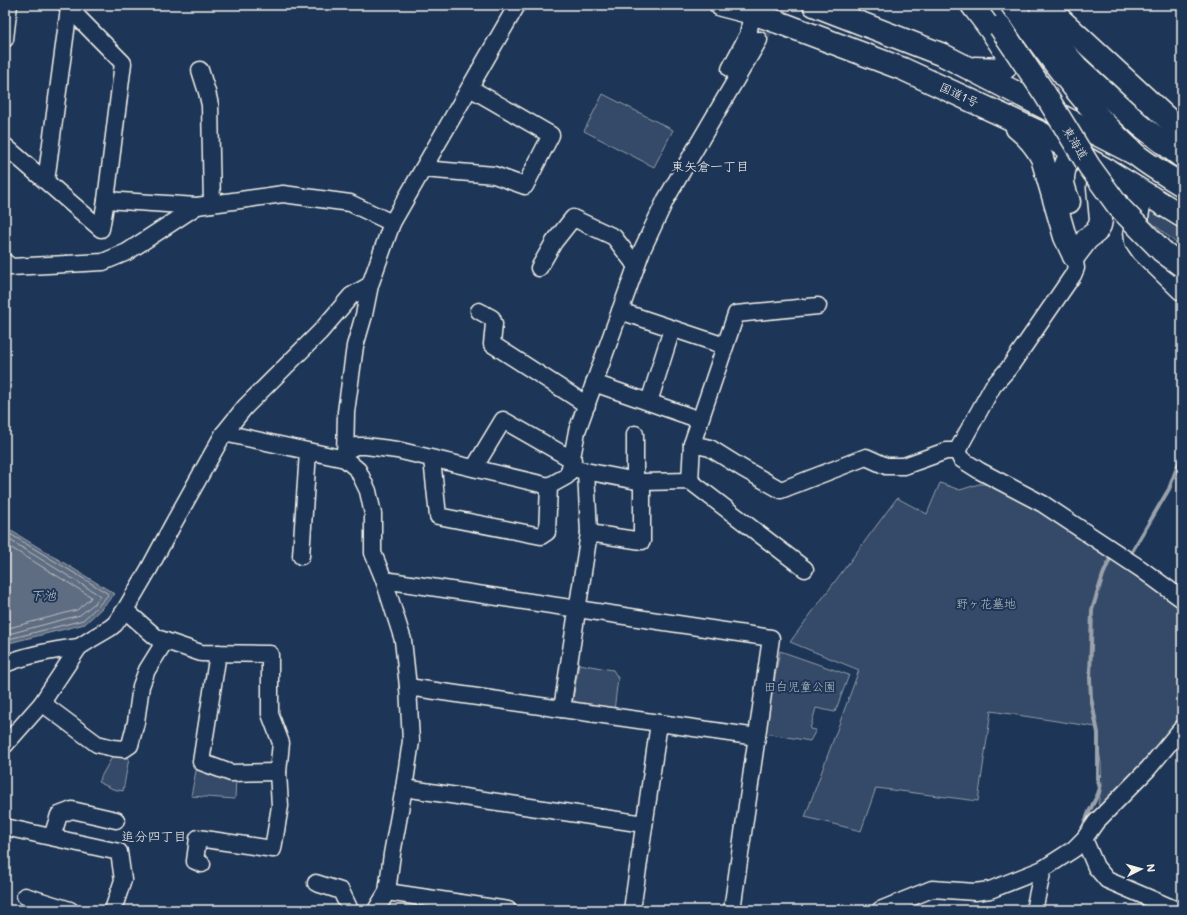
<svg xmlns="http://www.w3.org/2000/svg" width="1187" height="915" viewBox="0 0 1187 915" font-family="Mali,'Klee One',sans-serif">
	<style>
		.green { fill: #354a67; stroke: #949ea8 }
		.water { fill: #5e6d82; stroke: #9aa2ab }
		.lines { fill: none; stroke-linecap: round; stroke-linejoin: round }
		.shore { stroke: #b8bcbf; stroke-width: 1 }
		.stream { stroke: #9aa2ab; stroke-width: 4 }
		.minor-tunnel { stroke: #3d516d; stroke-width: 16; stroke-dasharray: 16 8; stroke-linecap: butt }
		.minor-casing { stroke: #f4f1e8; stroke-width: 19 }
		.trunk-casing { stroke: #f4f1e8; stroke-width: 25 }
		.minor { stroke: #1d3557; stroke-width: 16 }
		.trunk { stroke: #1d3557; stroke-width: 22 }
		.trunk-bridge-casing { stroke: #f4f1e8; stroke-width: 25; stroke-linecap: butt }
		.trunk-bridge { stroke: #1d3557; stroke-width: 22 }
		.labels { text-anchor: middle; stroke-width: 4; stroke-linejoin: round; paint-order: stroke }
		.street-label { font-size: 12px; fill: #f4f1e8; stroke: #1d3557 }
		.park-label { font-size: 12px; fill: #bbbfc1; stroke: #1d3557 }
		.neighbourhood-label { font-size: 13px; fill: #f4f1e8; stroke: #1d3557 }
		.water-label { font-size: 13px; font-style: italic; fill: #c0c3c4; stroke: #1d3557 }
	</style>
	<rect width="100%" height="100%" fill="#1d3557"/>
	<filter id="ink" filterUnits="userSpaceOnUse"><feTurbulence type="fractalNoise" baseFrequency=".025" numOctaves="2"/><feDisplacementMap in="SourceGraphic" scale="8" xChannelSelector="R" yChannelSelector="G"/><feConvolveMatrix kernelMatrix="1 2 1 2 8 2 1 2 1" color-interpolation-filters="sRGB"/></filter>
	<g filter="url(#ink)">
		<g class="green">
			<path d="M 603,94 L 673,130 L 654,167 L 584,131 Z"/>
			<path d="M 1148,207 L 1182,229 L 1182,248 L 1142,214 Z"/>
			<path d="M 940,483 L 960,490 L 979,484 L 988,484 L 1013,494 L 1104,550 L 1182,606 L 1182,718 L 1144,765 L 1104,808 L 1098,804 L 1102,786 L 1101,764 L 1096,727 L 991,711 L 978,801 L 876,788 L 861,831 L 805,817 L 859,670 L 790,642 L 897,498 L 927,514 Z"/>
			<path d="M 780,651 L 849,675 L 835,712 L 816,708 L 810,729 L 816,730 L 810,741 L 764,733 Z"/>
			<path d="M 579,664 L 613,670 L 618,678 L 614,711 L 578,704 L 573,699 Z"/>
			<path d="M 114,754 L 129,758 L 123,791 L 113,789 L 98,782 Z"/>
			<path d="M 197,766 L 236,777 L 235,799 L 191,796 Z"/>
		</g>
		<path class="water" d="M 5,527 L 115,594 L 101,609 L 85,624 L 5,644 Z"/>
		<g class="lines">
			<g class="shore">
				<path d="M 5,531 L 107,593 L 108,595 L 98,606 L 83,620 L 5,640"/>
				<path d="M 5,537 L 99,595 L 100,596 L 95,603 L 80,615 L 5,635"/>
				<path d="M 5,544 L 90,596 L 91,598 L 77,610 L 5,629"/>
			</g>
			<g class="stream">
				<path d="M 1182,396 L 1179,411 L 1182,418"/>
				<path d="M 1130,555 L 1169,489 L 1182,454"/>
				<path d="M 1081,832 L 1089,812 L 1098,794 L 1100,788 L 1098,781 L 1098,733 L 1091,698 L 1090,678 L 1092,610 L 1103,575 L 1112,554"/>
			</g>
			<path class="minor-tunnel" d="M 759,40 L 780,5"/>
			<defs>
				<g id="minor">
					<path d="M 5,39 L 9,5"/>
					<path d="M 730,69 L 748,35 L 752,13"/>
					<path d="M 200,70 L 207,92 L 210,105 L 212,204"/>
					<path d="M 5,146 L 101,229 L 106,200 L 123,63 L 66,5"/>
					<path d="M 423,169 L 494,175 L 525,186 L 551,135 L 470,88"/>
					<path d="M 46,181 L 69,8"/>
					<path d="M 106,200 L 197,206 L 283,194 L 350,203 L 392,223"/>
					<path d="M 5,262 L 11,267 L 103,262 L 127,252 L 197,206"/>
					<path d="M 539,268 L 554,242 L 573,218 L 614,237 L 636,266"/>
					<path d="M 479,311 L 492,318 L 494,324 L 492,344 L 587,405"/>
					<path d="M 620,311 L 725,346"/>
					<path d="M 594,383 L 700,420"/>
					<path d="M 649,402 L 672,329"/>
					<path d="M 224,433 L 345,459 L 358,470 L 368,491 L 373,514 L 373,553 L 384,580 L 403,640 L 408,687 L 411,741 L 404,788 L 392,854 L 387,892 L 376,910"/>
					<path d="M 692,444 L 736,314 L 818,306"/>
					<path d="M 345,451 L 356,446 L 366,446 L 397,450 L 549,486"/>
					<path d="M 957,451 L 961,459 L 980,471 L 1043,504 L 1141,569 L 1182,599"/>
					<path d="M 957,451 L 993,386 L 1009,368 L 1073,275 L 1076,268 L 1074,256"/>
					<path d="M 345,459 L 346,412 L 355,346 L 364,315 L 370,285"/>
					<path d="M 432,459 L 438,516 L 541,536 L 547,532 L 549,486 L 567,476 L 570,468 L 577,431 L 642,250 L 666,199 L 759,40"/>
					<path d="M 474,468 L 503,420 L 573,460"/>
					<path d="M 570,468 L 642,482 L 690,481 L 805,569"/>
					<path d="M 635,480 L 635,434"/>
					<path d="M 690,481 L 692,444 L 710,448 L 742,468 L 781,490 L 866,457 L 886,466 L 904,466 L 946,451 L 957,451"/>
					<path d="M 589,533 L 642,541 L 642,482"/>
					<path d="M 301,556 L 308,452"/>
					<path d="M 384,580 L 771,638 L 732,910"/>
					<path d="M 125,610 L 157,638 L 201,653 L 270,654 L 270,714 L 281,743 L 278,772 L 280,806 L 273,849 L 198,838 L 195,861 L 202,864"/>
					<path d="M 218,653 L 201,762 L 231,773 L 278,772"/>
					<path d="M 5,664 C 29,654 54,650 79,647"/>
					<path d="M 408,687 L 757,737"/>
					<path d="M 42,703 L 97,744 L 113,748 L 124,749 L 130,745 L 136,722 L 141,686 L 147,670 L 165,641"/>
					<path d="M 562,709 L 589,533 L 586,471"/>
					<path d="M 5,745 L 42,703 L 49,692 L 79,647 L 93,638 L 110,628 L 115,624 L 125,610 L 149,569 L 172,526 L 224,433 L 245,407 L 320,332 L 351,296 L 370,285 L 392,223 L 517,5"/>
					<path d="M 404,788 L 644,824"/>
					<path d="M 5,827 L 119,852 L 123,880 L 113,910"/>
					<path d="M 52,837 L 59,815 L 72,810 L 116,820"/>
					<path d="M 1084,839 L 1096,867 L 1107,880 L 1177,910"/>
					<path d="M 316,883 L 341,891 L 350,910"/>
					<path d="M 387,892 L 508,910"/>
					<path d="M 25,896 L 70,910"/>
					<path d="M 632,910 L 659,723"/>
					<path d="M 880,910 L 932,889 L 961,891 L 975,892 L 990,890 L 1043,869 L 1074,849 L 1084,839 L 1096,822 L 1148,769 L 1182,728"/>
					<path d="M 1034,910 L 1043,869"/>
				</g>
				<g id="trunk">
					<path d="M 721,5 L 752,13 L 778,22 L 903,69 L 1041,133 L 1107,170 L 1182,216"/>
					<path d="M 814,5 L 943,55 L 1135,154"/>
					<path d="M 972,5 C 981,17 1005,47 1008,59 C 1008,63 1008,65 1005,68 L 1002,69 L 975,68"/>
					<path d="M 1012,5 C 1049,57 1087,109 1134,153 C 1148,165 1166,175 1182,185"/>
					<path d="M 1042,5 L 1041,13 L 1044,26 L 1052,38 L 1077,67 L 1140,125 L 1182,157"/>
					<path d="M 1045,5 L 1182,132"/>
					<path d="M 1017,128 C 1027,136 1036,146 1042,158 L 1065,237 L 1074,256"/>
					<path d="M 1067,162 C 1060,179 1063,186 1069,202"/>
					<path d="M 1136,188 L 1140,197 L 1139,205 L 1135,230 L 1136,241 L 1143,251 L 1182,289"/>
					<path d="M 1074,256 L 1087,239 L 1096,232 L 1100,225 L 1101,220 L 1098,188 L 1099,176 L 1106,171"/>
				</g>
			</defs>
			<use href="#minor" class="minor-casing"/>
			<use href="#trunk" class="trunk-casing"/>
			<use href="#minor" class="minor"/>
			<use href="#trunk" class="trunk"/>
			<defs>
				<path id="trunk-bridge" d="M 1000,27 L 1045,94 L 1089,166 L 1118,206 L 1162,251 L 1182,266"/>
			</defs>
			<use href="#trunk-bridge" class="trunk-bridge-casing"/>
			<use href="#trunk-bridge" class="trunk-bridge"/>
		</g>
	</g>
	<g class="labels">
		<g class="street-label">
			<text transform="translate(959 95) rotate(25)" y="4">国道1号</text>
			<text transform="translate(1075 143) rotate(59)" y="4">東海道</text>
		</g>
		<g class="park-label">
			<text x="986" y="608">野ヶ花墓地</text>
			<text x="800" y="691">田白児童公園</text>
		</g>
		<g class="neighbourhood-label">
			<text x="710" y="171">東矢倉一丁目</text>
			<text x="154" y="841">追分四丁目</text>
		</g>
		<g class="water-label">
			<text x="43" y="600">下池</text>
		</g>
	</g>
	<rect width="1187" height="915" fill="none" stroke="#1d3557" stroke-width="20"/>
	<rect x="10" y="10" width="1167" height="895" fill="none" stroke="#f4f1e8" stroke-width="1.5" filter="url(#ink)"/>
	<g transform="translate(1141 869) rotate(84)" stroke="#1d3557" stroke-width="3" paint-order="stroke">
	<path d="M0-3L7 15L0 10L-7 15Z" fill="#f4f1e8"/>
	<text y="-6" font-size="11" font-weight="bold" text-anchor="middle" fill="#f4f1e8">N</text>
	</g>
</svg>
